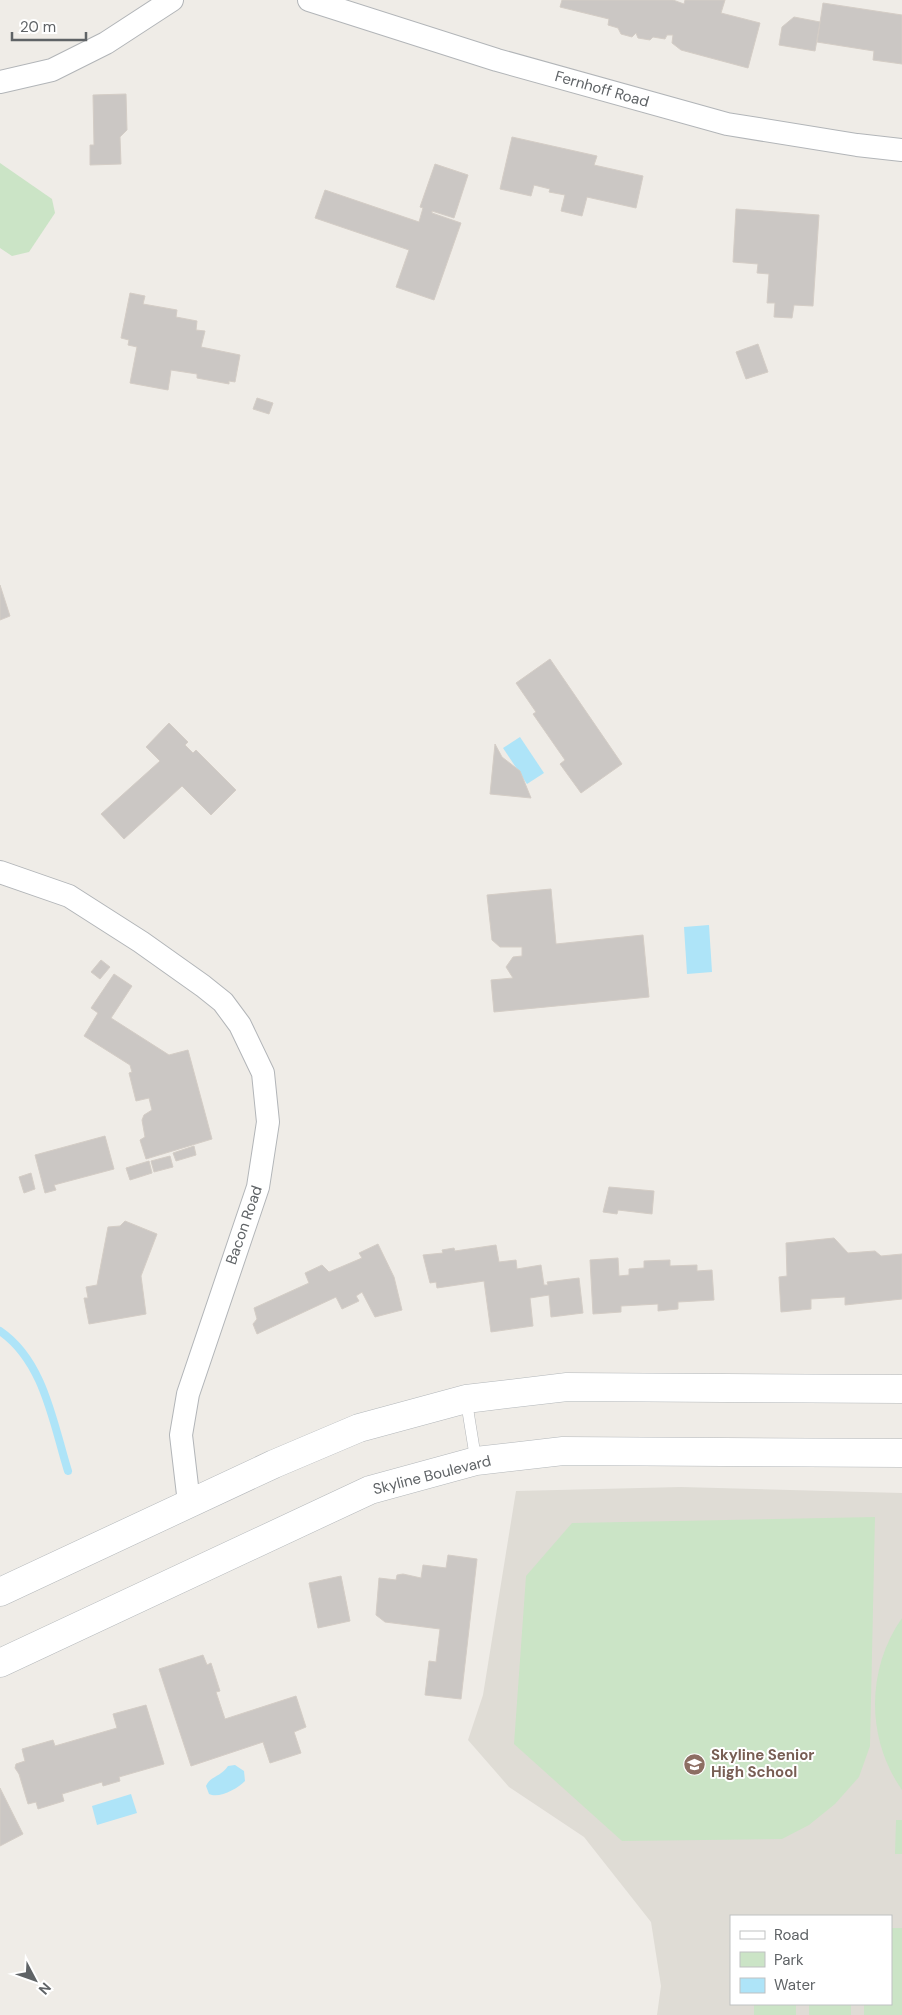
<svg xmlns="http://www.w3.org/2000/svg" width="902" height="2015" viewBox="0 0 902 2015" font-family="'DM Sans',sans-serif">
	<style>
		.education { fill: #dfdcd5; fill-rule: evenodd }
		.green { fill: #cbe4c6 }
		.water { fill: #aee4f8 }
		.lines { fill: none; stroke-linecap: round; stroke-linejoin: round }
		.stream { stroke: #aee4f8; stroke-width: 8 }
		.building { fill: #cbc7c4; stroke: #d4cdc6 }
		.service-casing { stroke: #b2b5b8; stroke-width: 12 }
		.minor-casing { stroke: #b2b5b8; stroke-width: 24 }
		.secondary-casing { stroke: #b3b7ba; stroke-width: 29 }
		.service { stroke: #fff; stroke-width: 11 }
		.minor { stroke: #fff; stroke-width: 22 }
		.secondary { stroke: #fff; stroke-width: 28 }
		.labels { text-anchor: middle; stroke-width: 4; stroke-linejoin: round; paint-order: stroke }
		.street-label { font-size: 15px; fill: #5f6366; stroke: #fff }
		.education-label { font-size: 15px; font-weight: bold; fill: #785e54; stroke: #fff; text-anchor: start }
	</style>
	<rect width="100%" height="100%" fill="#efece7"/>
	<path class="education" d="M 681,1487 L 902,1493 L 902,2015 L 657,2015 L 661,1986 L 651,1922 L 584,1837 L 509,1787 L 468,1740 L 483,1695 L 516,1491 ZM 731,1916 L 891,1916 L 891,2004 L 731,2004 Z"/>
	<g class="green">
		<path d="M 0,163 L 52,199 L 55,213 L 29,252 L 12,256 L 0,248 Z"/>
		<path d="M 875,1517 L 870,1746 L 859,1777 L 835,1804 L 809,1825 L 782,1839 L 622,1841 L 514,1744 L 526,1576 L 572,1523 Z"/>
		<path d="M 902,1618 L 902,1790 C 866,1739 866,1669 902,1618 Z"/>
		<path d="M 896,1820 L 902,1820 L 902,1854 L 895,1854 Z"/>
		<path d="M 891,1928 L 902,1928 L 902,2015 L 864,2015 L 864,2004 L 891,2004 Z"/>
		<rect x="754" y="2004" width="42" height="11"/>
		<rect x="809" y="2004" width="42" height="11"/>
	</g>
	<g class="water">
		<path d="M 520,737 L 544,773 L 527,784 L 503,748 Z"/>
		<path d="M 709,925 L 712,972 L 687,974 L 684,927 Z"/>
		<path d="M 235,1765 L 244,1771 L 245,1781 C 237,1789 219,1799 209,1794 L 206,1786 C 210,1776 221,1777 228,1766 Z"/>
		<path d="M 131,1794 L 137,1813 L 97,1825 L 92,1806 Z"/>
	</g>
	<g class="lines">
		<path class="stream" d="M 0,1331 C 44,1361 53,1423 68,1471"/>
	</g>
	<g class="building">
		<path d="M 562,0 L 673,0 L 684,4 L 685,0 L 725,0 L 721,13 L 760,23 L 748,68 L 681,50 L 672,43 L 673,35 L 667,35 L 665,39 L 653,37 L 650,40 L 638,38 L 636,33 L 632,37 L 621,34 L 618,28 L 608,25 L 609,19 L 560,7 Z"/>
		<path d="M 823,3 L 902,15 L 902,64 L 873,60 L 874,51 L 817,42 Z"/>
		<path d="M 794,17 L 820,22 L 815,51 L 779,45 L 782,27 Z"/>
		<path d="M 126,94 L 127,130 L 120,137 L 121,164 L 90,165 L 90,145 L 94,145 L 93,95 Z"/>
		<path d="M 512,137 L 597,156 L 594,165 L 643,176 L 636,208 L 587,197 L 582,216 L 561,211 L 565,195 L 549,192 L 550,189 L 534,185 L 531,196 L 500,189 Z"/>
		<path d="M 435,164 L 468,175 L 454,218 L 432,211 L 432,213 L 461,223 L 434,300 L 396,287 L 409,250 L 315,218 L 325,190 L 419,222 L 423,208 L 420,207 Z"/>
		<path d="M 736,209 L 819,215 L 813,306 L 794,305 L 792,318 L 774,317 L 775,303 L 767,303 L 769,274 L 757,273 L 758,264 L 733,262 Z"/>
		<path d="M 130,293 L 145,296 L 143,304 L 177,310 L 176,317 L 197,321 L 196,330 L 205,331 L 201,347 L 240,355 L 235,382 L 229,381 L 229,384 L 197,378 L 197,374 L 171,370 L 168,390 L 130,383 L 137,347 L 128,345 L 129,340 L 121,338 Z"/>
		<path d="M 758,344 L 768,372 L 746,379 L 736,352 Z"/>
		<path d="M 257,398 L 273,403 L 269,414 L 253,409 Z"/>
		<path d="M 0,585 L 10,616 L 0,620 Z"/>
		<path d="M 550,659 L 622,764 L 581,793 L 560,764 L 565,760 L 533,714 L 536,712 L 516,683 Z"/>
		<path d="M 169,723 L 188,742 L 185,745 L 193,753 L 196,750 L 236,790 L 211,815 L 182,786 L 124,839 L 101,814 L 160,761 L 146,747 Z"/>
		<path d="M 495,744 L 502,757 L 520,771 L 531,798 L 490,794 Z"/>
		<path d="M 551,889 L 556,944 L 643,935 L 649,997 L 494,1012 L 491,980 L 513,978 L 506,967 L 513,957 L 522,956 L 522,947 L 500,947 L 492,940 L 487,895 Z"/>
		<path d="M 101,960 L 110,967 L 100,979 L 91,972 Z"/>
		<path d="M 114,974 L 132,986 L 111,1018 L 169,1055 L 188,1050 L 212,1139 L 146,1159 L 140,1140 L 145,1137 L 142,1120 L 144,1115 L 152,1110 L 149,1098 L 136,1101 L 129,1073 L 132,1072 L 130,1065 L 84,1036 L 98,1013 L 91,1008 Z"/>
		<path d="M 105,1136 L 114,1169 L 54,1185 L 56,1190 L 45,1193 L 35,1155 Z"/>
		<path d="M 194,1146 L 196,1155 L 176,1161 L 173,1153 Z"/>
		<path d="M 170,1156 L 173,1167 L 154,1172 L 151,1161 Z"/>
		<path d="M 149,1161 L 152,1173 L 130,1180 L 126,1168 Z"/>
		<path d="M 31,1173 L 35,1189 L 24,1193 L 19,1177 Z"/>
		<path d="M 609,1187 L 654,1191 L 652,1214 L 618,1210 L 617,1214 L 603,1212 Z"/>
		<path d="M 125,1221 L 157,1234 L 141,1276 L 146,1314 L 89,1324 L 84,1298 L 88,1298 L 86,1287 L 97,1285 L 108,1227 L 120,1226 Z"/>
		<path d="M 834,1238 L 848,1253 L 875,1251 L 881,1256 L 902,1254 L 902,1299 L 845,1305 L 845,1297 L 811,1299 L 811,1309 L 781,1312 L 779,1277 L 787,1276 L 786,1243 Z"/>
		<path d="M 378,1244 L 394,1277 L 402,1310 L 375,1317 L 362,1292 L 356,1296 L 359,1301 L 342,1309 L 336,1297 L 257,1334 L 253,1324 L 257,1319 L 254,1308 L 309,1283 L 305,1273 L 322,1265 L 329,1272 L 362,1258 L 359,1253 Z"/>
		<path d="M 496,1245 L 499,1262 L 516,1260 L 517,1269 L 541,1265 L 544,1285 L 548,1285 L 547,1282 L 579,1278 L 583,1313 L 551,1317 L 549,1295 L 530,1298 L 533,1326 L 491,1332 L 484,1281 L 437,1288 L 436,1282 L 430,1283 L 423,1255 L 443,1253 L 442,1250 L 454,1248 L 455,1251 Z"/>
		<path d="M 618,1258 L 619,1276 L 629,1275 L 629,1269 L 644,1268 L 644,1261 L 670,1260 L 670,1266 L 697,1265 L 697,1271 L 712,1270 L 714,1300 L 678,1302 L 678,1309 L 658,1311 L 658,1304 L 621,1306 L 621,1312 L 593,1314 L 590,1260 Z"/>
		<path d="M 448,1555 L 477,1559 L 461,1699 L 425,1695 L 429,1661 L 436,1662 L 440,1629 L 385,1622 L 376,1615 L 379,1578 L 396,1580 L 397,1575 L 403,1574 L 421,1578 L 423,1565 L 446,1568 Z"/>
		<path d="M 341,1576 L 350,1621 L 318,1628 L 309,1583 Z"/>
		<path d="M 203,1655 L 207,1665 L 211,1663 L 220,1691 L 216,1692 L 225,1719 L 296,1696 L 306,1727 L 294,1732 L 301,1753 L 270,1763 L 263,1742 L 191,1766 L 159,1669 Z"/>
		<path d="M 146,1705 L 164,1764 L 119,1777 L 120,1781 L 103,1786 L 102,1782 L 62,1794 L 64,1801 L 38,1809 L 36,1802 L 28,1804 L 19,1774 L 15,1768 L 16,1764 L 25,1761 L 22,1749 L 53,1740 L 55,1746 L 117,1728 L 113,1714 Z"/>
		<path d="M 0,1788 L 23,1834 L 0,1846 Z"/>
	</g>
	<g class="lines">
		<defs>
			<path id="service" d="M 466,1399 L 476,1461"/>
			<g id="minor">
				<path d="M 309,0 L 497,60 L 727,124 L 857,145 L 902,150"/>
				<path d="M 0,82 L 52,70 L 106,43 L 172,0"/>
				<path d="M 0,872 L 69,896 L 141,942 L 203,986 L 223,1002 L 240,1025 L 263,1073 L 268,1122 L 258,1187 L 188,1394 L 181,1435 L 189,1503"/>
			</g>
			<g id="secondary">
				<path d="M 0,1592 L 274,1464 L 359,1428 L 466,1399 L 567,1387 L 902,1389"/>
				<path d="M 0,1663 L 370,1490 L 476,1461 L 563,1451 L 902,1453"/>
			</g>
		</defs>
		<use href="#service" class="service-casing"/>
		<use href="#minor" class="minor-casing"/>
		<use href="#secondary" class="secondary-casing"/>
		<use href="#service" class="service"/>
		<use href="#minor" class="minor"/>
		<use href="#secondary" class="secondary"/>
	</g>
	<defs>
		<symbol id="school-disc" viewBox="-11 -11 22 22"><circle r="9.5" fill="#8d6e63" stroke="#fff"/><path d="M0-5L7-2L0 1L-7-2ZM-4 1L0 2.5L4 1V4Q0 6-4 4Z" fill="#fff"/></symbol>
	</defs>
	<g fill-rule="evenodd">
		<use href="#school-disc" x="682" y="1752" width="25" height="25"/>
	</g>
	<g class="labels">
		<g class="street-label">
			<text transform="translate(602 89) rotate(16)" y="5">Fernhoff Road</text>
			<text transform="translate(244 1225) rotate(-71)" y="5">Bacon Road</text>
			<text transform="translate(432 1475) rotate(-14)" y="5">Skyline Boulevard</text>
		</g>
		<g class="education-label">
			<text x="711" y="1760">Skyline Senior<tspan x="711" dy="17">High School</tspan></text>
		</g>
	</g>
	<rect x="730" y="1915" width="162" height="90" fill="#ffffff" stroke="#bfc1c2"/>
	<rect x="740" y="1931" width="25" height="8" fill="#ffffff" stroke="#bfc1c2"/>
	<text x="774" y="1940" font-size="15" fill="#5f6366">Road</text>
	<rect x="740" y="1952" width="25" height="15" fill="#cbe4c6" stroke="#bfc1c2"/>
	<text x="774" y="1965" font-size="15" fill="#5f6366">Park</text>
	<rect x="740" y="1978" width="25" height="15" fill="#aee4f8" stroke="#bfc1c2"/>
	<text x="774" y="1990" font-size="15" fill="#5f6366">Water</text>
	<g transform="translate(35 1980) rotate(131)" stroke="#ffffff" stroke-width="4" paint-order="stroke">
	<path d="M0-4L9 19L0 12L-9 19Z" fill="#5f6366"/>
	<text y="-8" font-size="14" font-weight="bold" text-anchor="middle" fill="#5f6366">N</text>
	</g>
	<path d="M12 32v8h74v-8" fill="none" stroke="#5f6366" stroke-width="2.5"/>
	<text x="20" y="32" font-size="15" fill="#5f6366" stroke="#ffffff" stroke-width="4" paint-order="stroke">20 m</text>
</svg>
